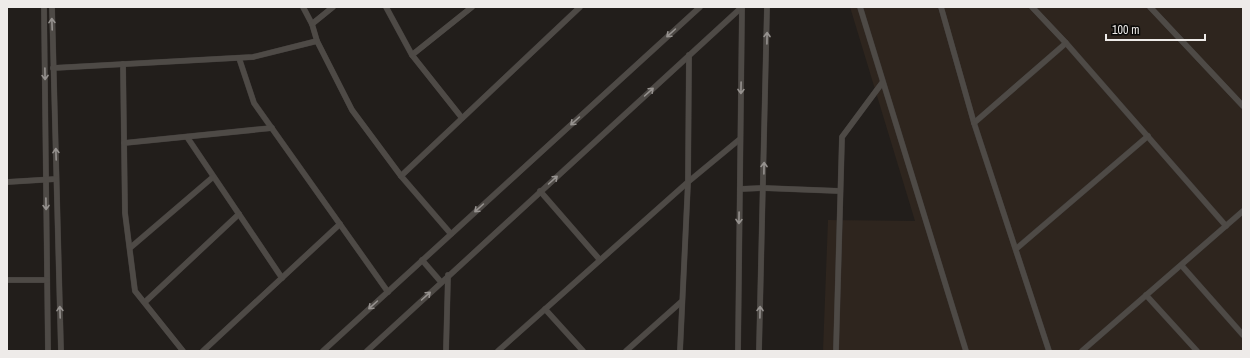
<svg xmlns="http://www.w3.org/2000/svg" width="1250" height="358" viewBox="0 0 1250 358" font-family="'Archivo Narrow',sans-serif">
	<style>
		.built { fill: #2e251e }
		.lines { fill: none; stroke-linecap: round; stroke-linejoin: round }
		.street-casing { stroke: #3e3a38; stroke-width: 6 }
		.street { stroke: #4e4a46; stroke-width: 5.5 }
		.oneway { stroke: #96928f }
	</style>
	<rect width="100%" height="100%" fill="#221e1b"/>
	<path class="built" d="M 850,7 L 1243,7 L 1243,351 L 823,351 L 828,220 L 915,221 Z"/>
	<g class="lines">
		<defs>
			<g id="street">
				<path d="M 44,7 L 48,351"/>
				<path d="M 52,7 L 61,351"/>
				<path d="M 303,7 L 312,24 L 317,41 L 352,110 L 401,176 L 451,234"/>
				<path d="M 386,7 L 412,55 L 462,118"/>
				<path d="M 860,7 L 966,351"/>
				<path d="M 941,7 L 974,123 L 1049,351"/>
				<path d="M 1032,7 L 1066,43 L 1226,226"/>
				<path d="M 1150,7 L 1243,106"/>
				<path d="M 312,24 L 333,7"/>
				<path d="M 412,55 L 472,7"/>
				<path d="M 239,58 L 254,103 L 388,292"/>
				<path d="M 123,64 L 125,213 L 135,291 L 183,351"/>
				<path d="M 53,68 L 253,57 L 317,41"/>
				<path d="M 974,123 L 1066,43"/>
				<path d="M 187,137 L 282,278"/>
				<path d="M 124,143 L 272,128"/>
				<path d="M 401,176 L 580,7"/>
				<path d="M 7,182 L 56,179"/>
				<path d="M 740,189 L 763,188 L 840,191"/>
				<path d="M 540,191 L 600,260"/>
				<path d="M 130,248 L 213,177"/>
				<path d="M 1016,249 L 1148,136"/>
				<path d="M 422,260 L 441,282"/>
				<path d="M 1182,266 L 1243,335"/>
				<path d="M 7,280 L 47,280"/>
				<path d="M 1146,295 L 1197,351"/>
				<path d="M 145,302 L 239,214"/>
				<path d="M 545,309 L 583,351"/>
				<path d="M 203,351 L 340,224"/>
				<path d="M 323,351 L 700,7"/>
				<path d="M 367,351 L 742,7"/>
				<path d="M 446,351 L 448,275"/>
				<path d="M 498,351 L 688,182 L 740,139"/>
				<path d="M 626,351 L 681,302"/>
				<path d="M 680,351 L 688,182 L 689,55"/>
				<path d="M 738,351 L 742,7"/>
				<path d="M 759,351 L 767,7"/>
				<path d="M 836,351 L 842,137 L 882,83"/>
				<path d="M 1082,351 L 1243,211"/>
			</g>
		</defs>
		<use href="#street" class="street-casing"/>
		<use href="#street" class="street"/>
	</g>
	<defs><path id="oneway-shaft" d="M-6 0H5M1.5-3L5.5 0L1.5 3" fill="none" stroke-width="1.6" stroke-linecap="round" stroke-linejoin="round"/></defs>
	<g class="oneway">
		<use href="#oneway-shaft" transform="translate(52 24) rotate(-92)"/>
		<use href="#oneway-shaft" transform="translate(671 33) rotate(138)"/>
		<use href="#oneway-shaft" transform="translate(767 38) rotate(-89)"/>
		<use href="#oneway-shaft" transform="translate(45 74) rotate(89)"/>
		<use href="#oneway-shaft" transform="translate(741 88) rotate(91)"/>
		<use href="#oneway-shaft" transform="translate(649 92) rotate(-42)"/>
		<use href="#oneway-shaft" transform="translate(575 121) rotate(138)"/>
		<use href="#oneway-shaft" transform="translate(56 154) rotate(-92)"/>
		<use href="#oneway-shaft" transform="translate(764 168) rotate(-89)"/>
		<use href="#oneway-shaft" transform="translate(553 180) rotate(-42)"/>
		<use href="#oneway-shaft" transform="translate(46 204) rotate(89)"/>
		<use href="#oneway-shaft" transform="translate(479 208) rotate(138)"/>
		<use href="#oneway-shaft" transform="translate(739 218) rotate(91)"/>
		<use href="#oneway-shaft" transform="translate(426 296) rotate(-42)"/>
		<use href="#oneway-shaft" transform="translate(373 305) rotate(138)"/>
		<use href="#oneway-shaft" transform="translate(60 312) rotate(-92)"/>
		<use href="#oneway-shaft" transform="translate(760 312) rotate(-89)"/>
	</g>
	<rect width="1250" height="358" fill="none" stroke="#eeebe9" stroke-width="16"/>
	<path d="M1106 34v6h99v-6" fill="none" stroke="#eeebe9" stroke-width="2"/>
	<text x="1112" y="34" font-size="12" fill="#eeebe9" stroke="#0a0907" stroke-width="3" paint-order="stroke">100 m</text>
</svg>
